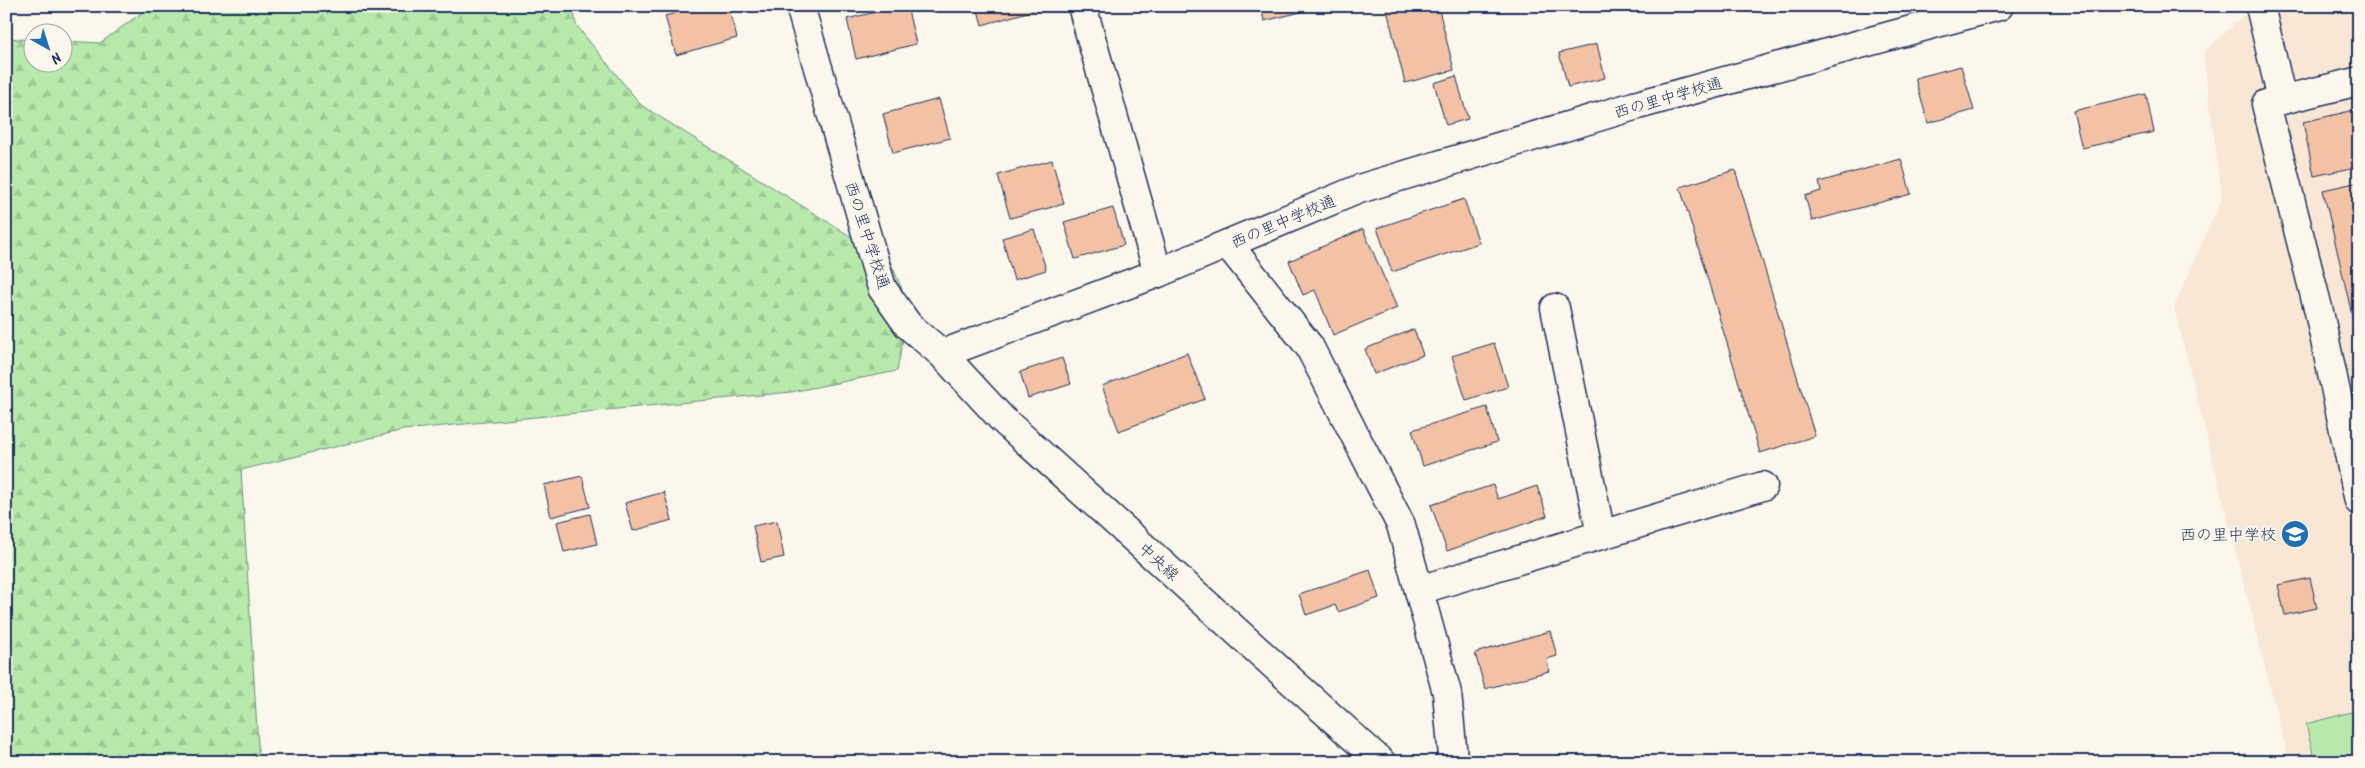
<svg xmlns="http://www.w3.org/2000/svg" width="2365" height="768" viewBox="0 0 2365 768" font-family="Kalam,'Klee One',sans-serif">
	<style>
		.built { fill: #f9e7d6 }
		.forest { fill: url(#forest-firs); stroke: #698c84 }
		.garden { fill: #b7eaaa; stroke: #698c84 }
		.building { fill: #f3c2a4; stroke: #1b2f5e }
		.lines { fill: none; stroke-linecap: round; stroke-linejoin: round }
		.minor-casing { stroke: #1b2f5e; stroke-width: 31 }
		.minor { stroke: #fbf7ec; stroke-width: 28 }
		.labels { text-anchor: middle; stroke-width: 4; stroke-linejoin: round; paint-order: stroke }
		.street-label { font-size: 16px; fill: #1b2f5e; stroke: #fbf7ec }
		.poi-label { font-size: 16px; fill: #1b2f5e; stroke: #fbf7ec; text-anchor: end }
	</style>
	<defs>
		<pattern id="forest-firs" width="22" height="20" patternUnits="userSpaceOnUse" patternTransform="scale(1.25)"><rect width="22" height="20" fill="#b7eaaa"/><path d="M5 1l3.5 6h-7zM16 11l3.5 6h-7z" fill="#9dc995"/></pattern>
	</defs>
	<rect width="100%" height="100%" fill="#fbf7ec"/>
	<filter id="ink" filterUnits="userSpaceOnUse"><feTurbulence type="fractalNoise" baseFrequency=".02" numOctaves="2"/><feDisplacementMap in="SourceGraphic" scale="10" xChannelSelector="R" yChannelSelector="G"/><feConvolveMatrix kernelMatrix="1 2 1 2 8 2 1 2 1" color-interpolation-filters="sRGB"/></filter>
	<g filter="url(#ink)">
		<path class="built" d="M 2254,6 L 2359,6 L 2359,762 L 2289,762 L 2174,307 L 2222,198 L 2203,53 Z"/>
		<path class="forest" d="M 151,6 L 573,6 L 576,25 L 641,105 L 890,261 L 909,306 L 897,371 L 791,392 L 403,430 L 241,470 L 259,762 L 6,762 L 6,38 L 32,40 L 32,62 L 62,62 L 63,41 L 100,43 Z"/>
		<path class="garden" d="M 2359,710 L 2359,762 L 2315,762 L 2306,724 Z"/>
		<g class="building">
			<path d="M 700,6 L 728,6 L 737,38 L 676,55 L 665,16 Z"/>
			<path d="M 900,6 L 907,6 L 916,44 L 856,59 L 847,19 Z"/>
			<path d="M 977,6 L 1042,6 L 1042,8 L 982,25 Z"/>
			<path d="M 1261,6 L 1304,6 L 1305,11 L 1264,21 Z"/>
			<path d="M 1386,6 L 1438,6 L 1454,70 L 1405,83 Z"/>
			<path d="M 1597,44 L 1605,78 L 1568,87 L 1559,53 Z"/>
			<path d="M 1961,66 L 1974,110 L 1928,123 L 1915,78 Z"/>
			<path d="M 1456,76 L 1468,119 L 1446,125 L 1434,83 Z"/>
			<path d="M 2146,94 L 2154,132 L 2082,148 L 2073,111 Z"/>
			<path d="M 939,99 L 950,138 L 893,153 L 883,114 Z"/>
			<path d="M 2359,109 L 2359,178 L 2356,167 L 2314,176 L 2303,122 Z"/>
			<path d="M 1901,159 L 1911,194 L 1812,221 L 1805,196 L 1821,191 L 1819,182 Z"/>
			<path d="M 1052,160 L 1064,204 L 1010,218 L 998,175 Z"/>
			<path d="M 1735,170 L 1815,436 L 1760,453 L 1680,187 Z"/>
			<path d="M 2359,182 L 2359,345 L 2323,190 Z"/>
			<path d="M 1464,199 L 1479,243 L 1392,272 L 1377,228 Z"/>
			<path d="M 1113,208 L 1124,245 L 1075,259 L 1064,222 Z"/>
			<path d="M 1034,229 L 1046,270 L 1014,280 L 1002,238 Z"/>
			<path d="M 1363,229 L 1397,308 L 1333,335 L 1315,290 L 1303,295 L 1289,261 Z"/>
			<path d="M 1414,329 L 1423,355 L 1374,374 L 1365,349 Z"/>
			<path d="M 1494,343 L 1508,387 L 1466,400 L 1452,356 Z"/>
			<path d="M 1187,353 L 1205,399 L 1119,431 L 1102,386 Z"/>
			<path d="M 1062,358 L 1071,384 L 1028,398 L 1020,372 Z"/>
			<path d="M 1487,407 L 1497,442 L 1423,466 L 1412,430 Z"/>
			<path d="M 582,476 L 590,507 L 551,517 L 544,485 Z"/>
			<path d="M 1493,485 L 1498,499 L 1537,486 L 1547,516 L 1447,551 L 1431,505 Z"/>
			<path d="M 664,492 L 672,520 L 633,531 L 625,503 Z"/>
			<path d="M 590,514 L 597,544 L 564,552 L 557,522 Z"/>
			<path d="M 777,521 L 784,557 L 761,562 L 753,526 Z"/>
			<path d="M 1370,570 L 1379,598 L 1338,612 L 1335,605 L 1306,615 L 1299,594 Z"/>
			<path d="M 2310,578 L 2317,608 L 2285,615 L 2278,585 Z"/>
			<path d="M 1550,631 L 1557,656 L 1547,659 L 1549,671 L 1485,689 L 1475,653 Z"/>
		</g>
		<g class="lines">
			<defs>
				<g id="minor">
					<path d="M 800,6 L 882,288 L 908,325 L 942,354 L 1158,273 L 1359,189 L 1634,106 L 1999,6"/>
					<path d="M 1082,6 L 1158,273"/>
					<path d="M 2260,6 L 2282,100 L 2359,81"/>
					<path d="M 2282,100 L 2266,104 L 2319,312 L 2359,501"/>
					<path d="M 1228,244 L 1309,346 L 1401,525 L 1447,693 L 1453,757 L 1449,762"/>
					<path d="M 1555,308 L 1601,535"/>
					<path d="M 942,354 L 1002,419 L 1381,762"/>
					<path d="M 1419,590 L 1763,486"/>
				</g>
			</defs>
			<use href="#minor" class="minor-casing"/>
			<use href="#minor" class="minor"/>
		</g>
	</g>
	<defs>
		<symbol id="school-disc" viewBox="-11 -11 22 22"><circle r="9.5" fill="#1f6fb2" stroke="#fbf7ec"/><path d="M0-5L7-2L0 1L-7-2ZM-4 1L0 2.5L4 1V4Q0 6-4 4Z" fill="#fff"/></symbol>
	</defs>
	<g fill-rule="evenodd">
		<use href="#school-disc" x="2279" y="518" width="32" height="32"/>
	</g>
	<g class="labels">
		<g class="street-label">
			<text transform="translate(1668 97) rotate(-16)" y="6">西の里中学校通</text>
			<text transform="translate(1283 221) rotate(-23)" y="6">西の里中学校通</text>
			<text transform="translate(868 235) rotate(72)" y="6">西の里中学校通</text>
			<text transform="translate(1159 561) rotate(42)" y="6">中央線</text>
		</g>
		<g class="poi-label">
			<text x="2276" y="540">西の里中学校</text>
		</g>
	</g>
	<rect width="2365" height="768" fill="none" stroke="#fbf7ec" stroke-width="25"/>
	<rect x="12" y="12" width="2340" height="743" fill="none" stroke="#1b2f5e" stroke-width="2" filter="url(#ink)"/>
	<g transform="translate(48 48) rotate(141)"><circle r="24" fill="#fbf7ec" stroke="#a1a7b3"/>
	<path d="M0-4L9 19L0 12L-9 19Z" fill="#1f6fb2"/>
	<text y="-8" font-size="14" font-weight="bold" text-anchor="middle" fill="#1b2f5e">N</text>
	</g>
</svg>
